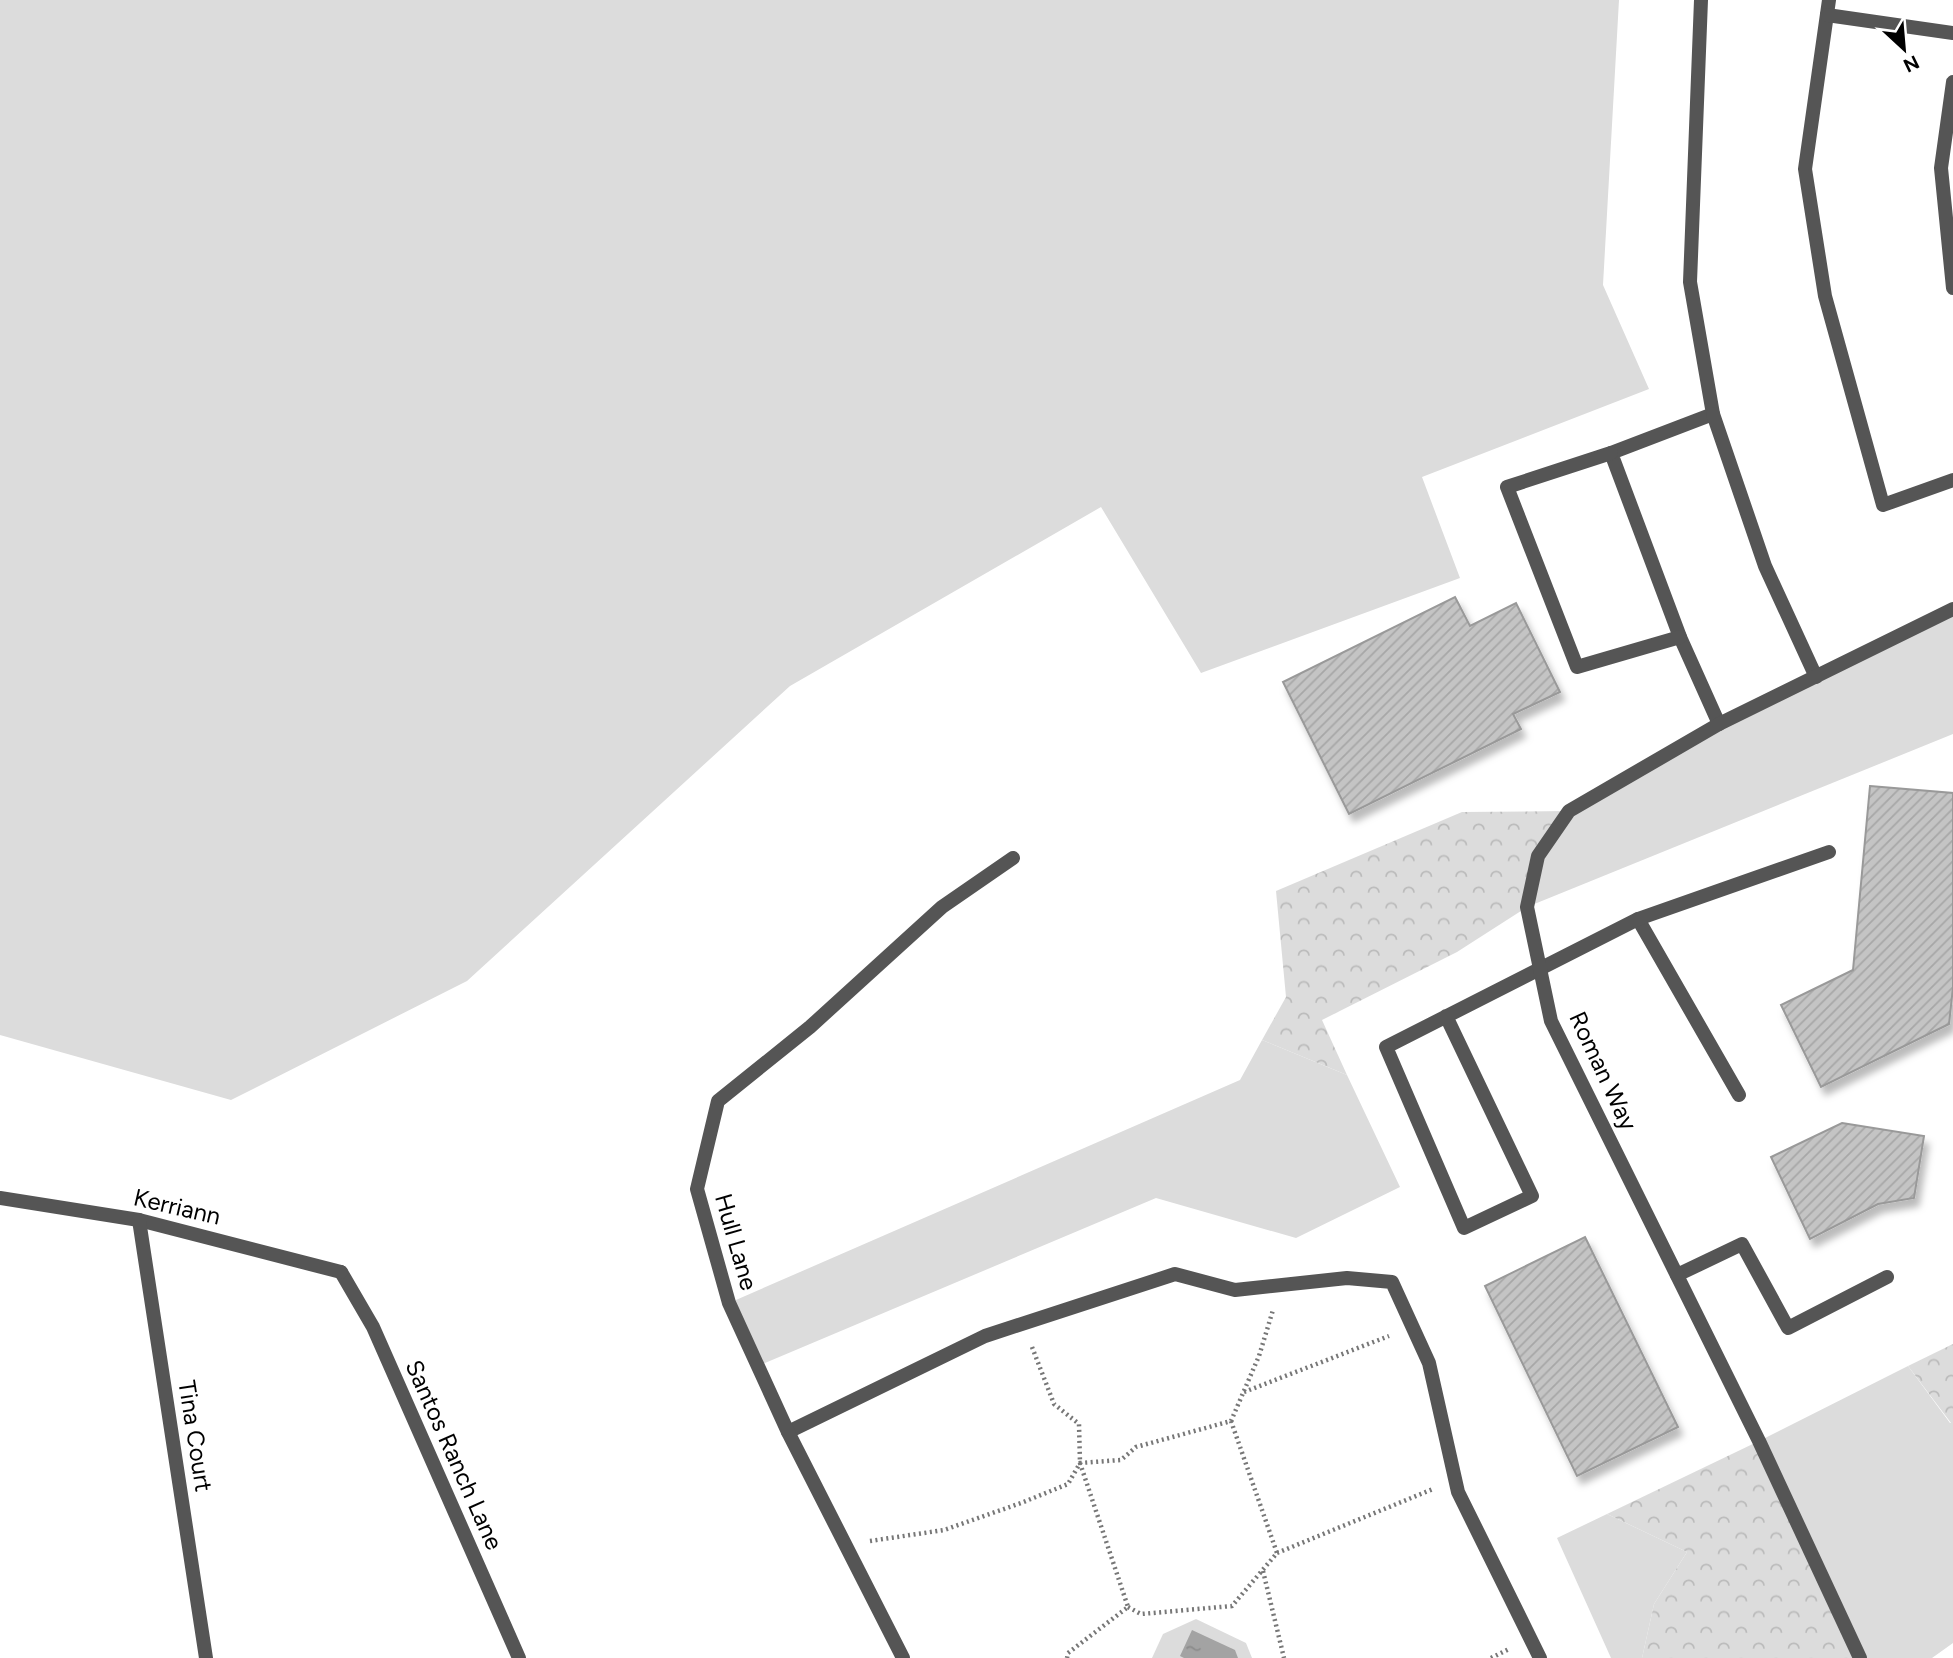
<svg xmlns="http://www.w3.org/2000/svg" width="1953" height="1658" viewBox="0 0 1953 1658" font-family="Figtree,sans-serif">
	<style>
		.grass { fill: #dcdcdc }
		.forest { fill: url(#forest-crowns) }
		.water { fill: url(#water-ripples) }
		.building { fill: url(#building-hatch); stroke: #999; stroke-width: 2; filter: url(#shadow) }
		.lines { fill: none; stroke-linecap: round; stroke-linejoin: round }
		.path { stroke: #777; stroke-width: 4.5; stroke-dasharray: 2 3.5; stroke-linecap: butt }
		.service { stroke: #555; stroke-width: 14 }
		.minor { stroke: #555; stroke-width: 14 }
		.labels { text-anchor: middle; stroke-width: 5; stroke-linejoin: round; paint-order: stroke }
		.street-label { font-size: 24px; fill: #000; stroke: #fff }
	</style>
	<defs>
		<pattern id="forest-crowns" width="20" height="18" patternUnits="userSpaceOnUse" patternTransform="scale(1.75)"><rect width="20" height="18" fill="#dcdcdc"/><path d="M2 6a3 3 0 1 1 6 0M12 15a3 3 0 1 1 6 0" fill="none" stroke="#bbb"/></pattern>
		<pattern id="water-ripples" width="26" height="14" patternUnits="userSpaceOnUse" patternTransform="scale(1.75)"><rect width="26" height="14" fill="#a3a3a3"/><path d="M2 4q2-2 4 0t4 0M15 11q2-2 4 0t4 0" fill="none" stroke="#8b8b8b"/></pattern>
		<pattern id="building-hatch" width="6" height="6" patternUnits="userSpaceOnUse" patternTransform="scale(1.75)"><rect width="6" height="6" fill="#c4c4c4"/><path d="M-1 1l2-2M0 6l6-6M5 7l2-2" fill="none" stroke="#a7a7a7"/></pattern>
		<filter id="shadow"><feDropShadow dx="4.5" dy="8" stdDeviation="3.5" flood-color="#0004"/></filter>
	</defs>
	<rect width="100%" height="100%" fill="#fff"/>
	<g class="grass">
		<path d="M 0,0 L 1619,0 L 1603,285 L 1649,389 L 1422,477 L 1460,578 L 1201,673 L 1101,507 L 790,686 L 467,981 L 231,1100 L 0,1035 Z"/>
		<path d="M 1953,609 L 1953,734 L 1527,907 L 1538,856 L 1569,811 L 1719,724 Z"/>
		<path d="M 1262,1040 L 1347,1075 L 1400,1187 L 1296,1238 L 1156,1198 L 758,1366 L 729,1303 L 1240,1080 Z"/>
		<path d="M 1908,1366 L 1950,1423 L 1953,1423 L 1953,1643 L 1932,1658 L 1860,1658 L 1759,1441 Z"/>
		<path d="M 1607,1514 L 1687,1552 L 1654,1604 L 1642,1658 L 1611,1658 L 1557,1538 Z"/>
		<path d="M 1196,1619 L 1246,1643 L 1252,1658 L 1152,1658 L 1163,1634 Z"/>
	</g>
	<g class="forest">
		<path d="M 1569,811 L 1538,856 L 1527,907 L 1457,952 L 1322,1020 L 1347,1075 L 1262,1040 L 1286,997 L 1276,891 L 1462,812 Z"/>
		<path d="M 1953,1344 L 1953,1423 L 1951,1423 L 1908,1366 Z"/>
		<path d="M 1759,1441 L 1860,1658 L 1642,1658 L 1654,1604 L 1687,1552 L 1607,1514 Z"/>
	</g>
	<path class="water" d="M 1192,1630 L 1235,1650 L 1238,1658 L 1184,1658 L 1180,1656 Z"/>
	<g class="building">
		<path d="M 1455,597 L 1470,626 L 1516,603 L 1560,692 L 1513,714 L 1521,729 L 1349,814 L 1283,682 Z"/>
		<path d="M 1870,786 L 1953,793 L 1953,987 L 1949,1024 L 1821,1087 L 1781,1005 L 1853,970 Z"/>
		<path d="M 1842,1123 L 1924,1136 L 1914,1198 L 1878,1204 L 1810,1239 L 1771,1157 Z"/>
		<path d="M 1585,1237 L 1678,1427 L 1577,1476 L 1485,1286 Z"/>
	</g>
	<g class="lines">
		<g class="path">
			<path d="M 1032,1347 L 1054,1404 L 1079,1424 L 1080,1463 L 1128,1607 L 1068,1653 L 1067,1658"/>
			<path d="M 1244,1392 L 1389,1336"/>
			<path d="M 870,1541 L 944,1530 L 1021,1503 L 1068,1484 L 1080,1463 L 1121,1460 L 1136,1447 L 1231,1421 L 1259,1356 L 1273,1310"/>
			<path d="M 1277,1553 L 1433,1489"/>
			<path d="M 1263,1571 L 1284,1658"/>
			<path d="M 1128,1607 L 1141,1614 L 1232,1606 L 1277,1553 L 1231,1421"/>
			<path d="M 1491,1658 L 1509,1649"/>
		</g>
		<g class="service">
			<path d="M 1701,0 L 1690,282 L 1713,414 L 1611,453 L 1680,637 L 1719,724"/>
			<path d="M 1829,0 L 1805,169 L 1825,296 L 1883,505 L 1953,480"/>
			<path d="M 1827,15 L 1953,33"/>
			<path d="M 1953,82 L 1941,168 L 1953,288"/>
			<path d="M 1713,414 L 1765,566 L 1816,677"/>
			<path d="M 1611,453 L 1507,487 L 1577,667 L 1680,637"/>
			<path d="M 1638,919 L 1739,1095"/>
			<path d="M 1446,1016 L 1532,1196 L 1464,1228 L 1386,1047 L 1638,919 L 1829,852"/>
			<path d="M 341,1272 L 373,1327 L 519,1658"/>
			<path d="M 1677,1275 L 1742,1244 L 1788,1328 L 1887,1277"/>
			<path d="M 788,1432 L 985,1336 L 1175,1274 L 1235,1290 L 1347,1278 L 1392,1282 L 1429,1363 L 1458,1492 L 1540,1658"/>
		</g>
		<g class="minor">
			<path d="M 0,1198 L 139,1220 L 341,1272"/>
			<path d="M 139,1220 L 206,1658"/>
			<path d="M 903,1658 L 788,1432 L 729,1303 L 697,1189 L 718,1101 L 810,1027 L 942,907 L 1013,858"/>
			<path d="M 1860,1658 L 1759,1441 L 1551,1021 L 1527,907 L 1538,856 L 1569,811 L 1719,724 L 1953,609"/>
		</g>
	</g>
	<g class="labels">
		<g class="street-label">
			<text transform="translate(1603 1071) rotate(65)" y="8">Roman Way</text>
			<text transform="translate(177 1207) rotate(13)" y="8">Kerriann</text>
			<text transform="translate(736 1242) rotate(74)" y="8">Hull Lane</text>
			<text transform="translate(195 1436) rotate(81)" y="8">Tina Court</text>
			<text transform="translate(454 1455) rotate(66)" y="8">Santos Ranch Lane</text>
		</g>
	</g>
	<g transform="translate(1904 49) rotate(154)" stroke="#ffffff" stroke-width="5" paint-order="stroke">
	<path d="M0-5L12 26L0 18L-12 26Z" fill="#000000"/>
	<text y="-10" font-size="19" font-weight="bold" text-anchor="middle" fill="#000000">N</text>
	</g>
</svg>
